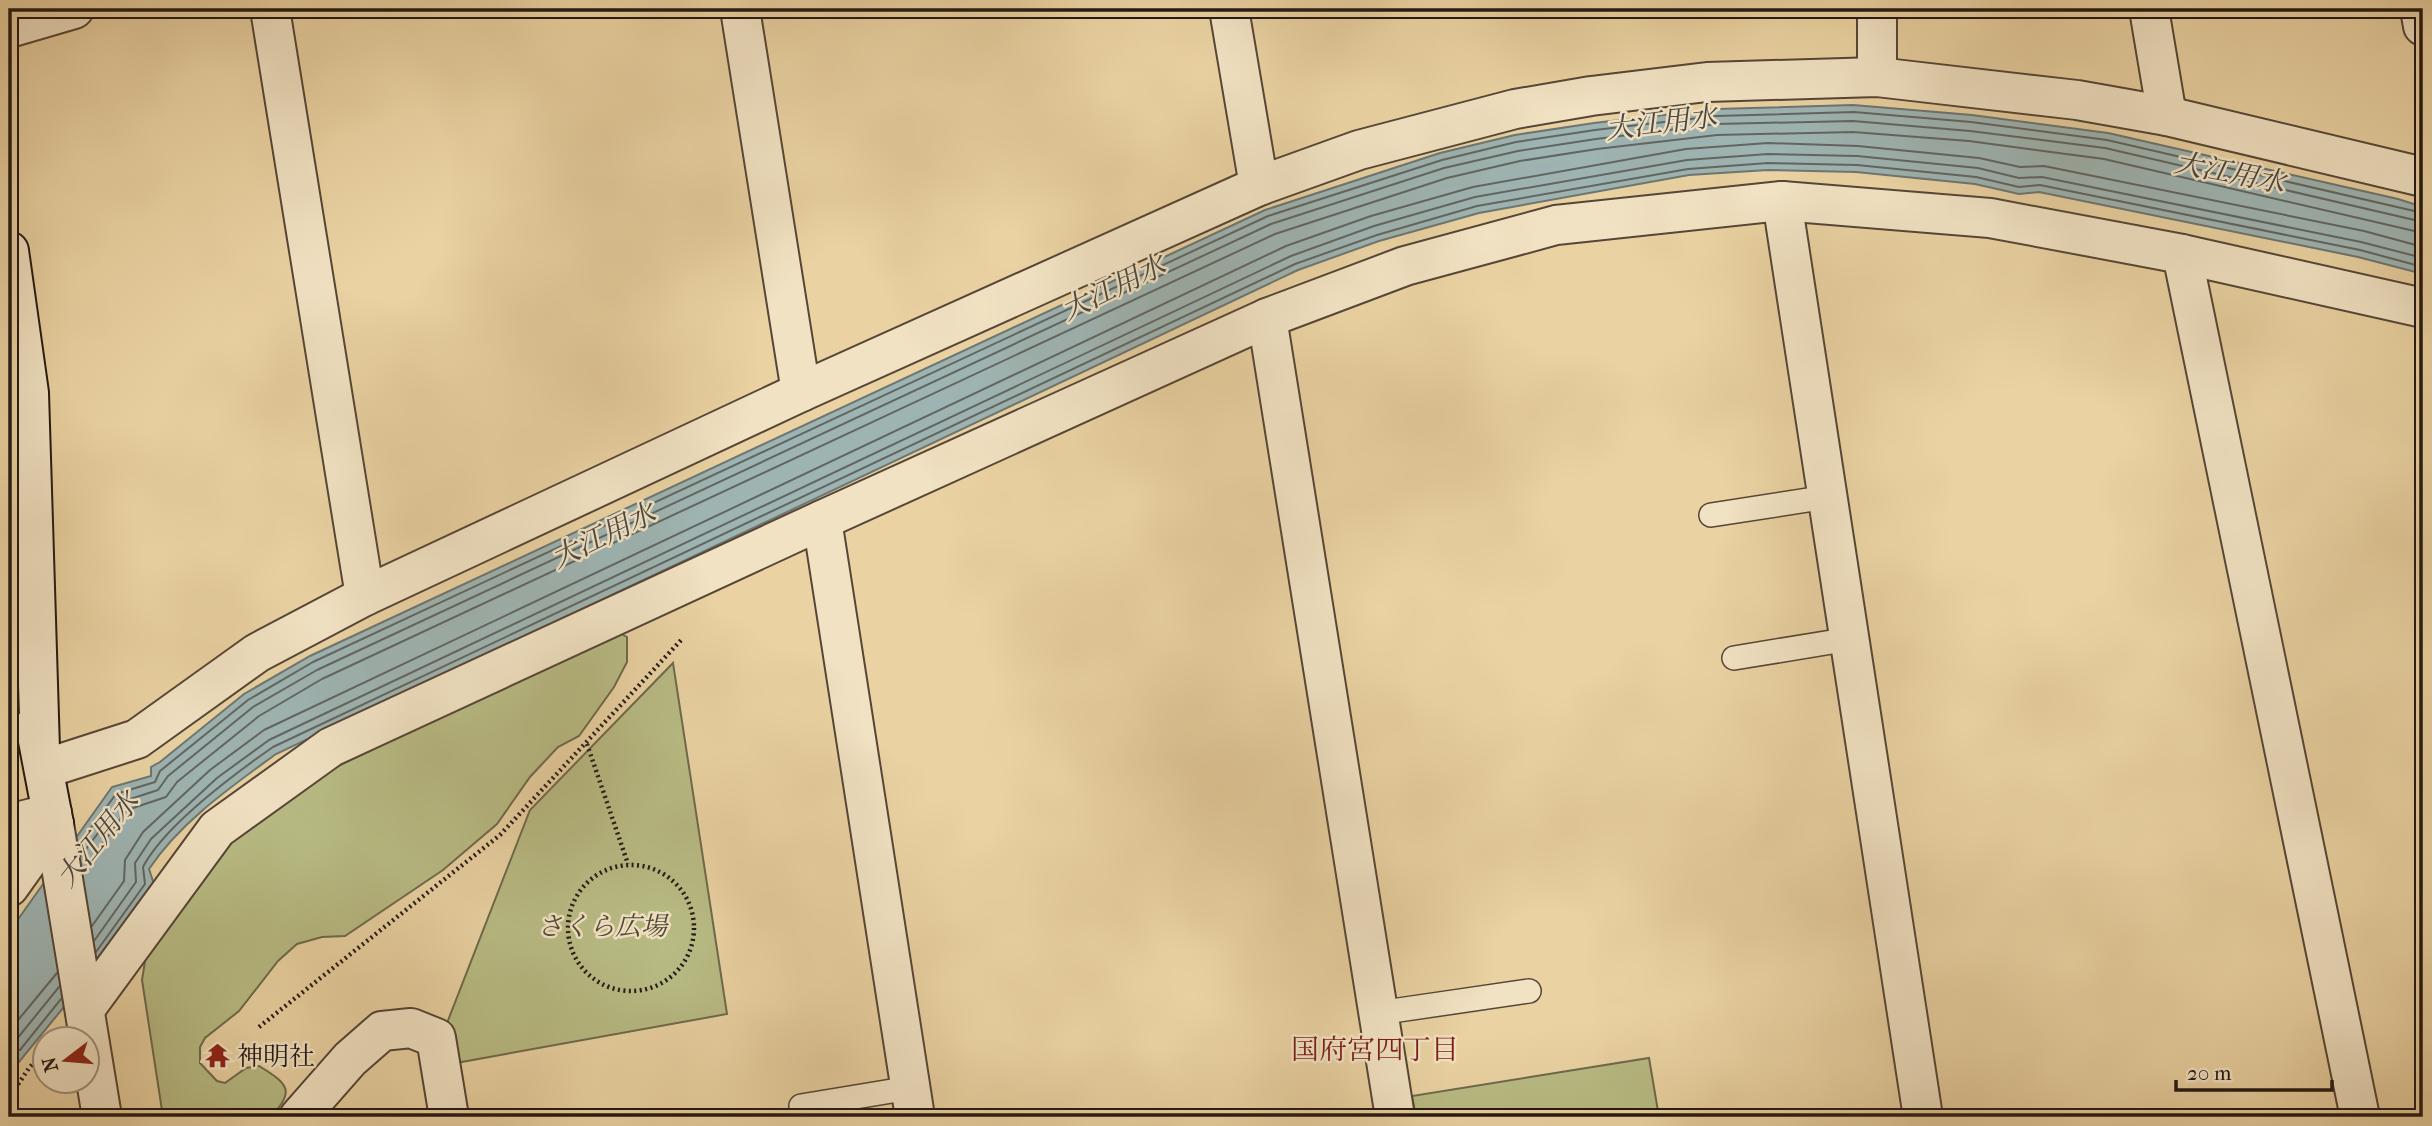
<svg xmlns="http://www.w3.org/2000/svg" width="2432" height="1126" viewBox="0 0 2432 1126" font-family="'IM FELL French Canon','Noto Serif JP',serif">
	<style>
		.green { fill: #b8bb84; stroke: #6e6a4c; stroke-width: 2 }
		.water { fill: #9eb4b2; stroke: #6d7672; stroke-width: 2 }
		.lines { fill: none; stroke-linecap: round; stroke-linejoin: round }
		.shore { stroke: #616662; stroke-width: 2 }
		.service-casing { stroke: #564637; stroke-width: 26 }
		.minor-casing { stroke: #564637; stroke-width: 42 }
		.tertiary-casing { stroke: #564637; stroke-width: 42 }
		.secondary-casing { stroke: #241813; stroke-width: 42 }
		.path { stroke: #241813; stroke-width: 4.5; stroke-dasharray: 2 3.5; stroke-linecap: butt }
		.service { stroke: #f1e2c3; stroke-width: 23 }
		.minor { stroke: #f1e2c3; stroke-width: 38 }
		.tertiary { stroke: #f1e2c3; stroke-width: 38 }
		.secondary { stroke: #f1e2c3; stroke-width: 38 }
		.labels { text-anchor: middle; stroke-width: 5; stroke-linejoin: round; paint-order: stroke }
		.park-label { font-size: 26px; font-style: italic; fill: #504935; stroke: #f1e2c3 }
		.poi-label { font-size: 26px; fill: #241813; stroke: #f1e2c3; text-anchor: start }
		.water-label { font-size: 28px; font-style: italic; fill: #494743; stroke: #f1e2c3 }
		.neighbourhood-label { font-size: 28px; fill: #7a1f14; stroke: #f1e2c3 }
	</style>
	<rect width="100%" height="100%" fill="#ead2a2"/>
	<filter id="stains"><feTurbulence type="fractalNoise" baseFrequency=".00286" numOctaves="4"/><feColorMatrix values="0 0 0 0 .2 0 0 0 0 .09 0 0 0 0 .02 0 0 0 .5 -.17"/></filter>
	<radialGradient id="worn" r=".72"><stop offset=".6" stop-color="#630" stop-opacity="0"/><stop offset="1" stop-color="#630" stop-opacity=".3"/></radialGradient>
	<g class="green">
		<path d="M 618,632 L 627,637 L 627,662 L 614,687 L 579,736 L 558,747 L 530,777 L 497,824 L 443,870 L 345,936 L 322,937 L 297,944 L 278,961 L 239,1011 L 205,1038 L 200,1047 L 200,1063 L 217,1081 L 225,1083 L 246,1068 L 259,1066 C 287,1083 297,1091 270,1117 L 163,1117 L 142,980 L 146,955 L 221,850 L 317,776 Z"/>
		<path d="M 673,663 L 727,1014 L 456,1063 L 447,1023 L 530,810 Z"/>
		<path d="M 1649,1058 L 1659,1117 L 1416,1117 L 1412,1096 Z"/>
	</g>
	<path class="water" d="M 1853,105 L 1972,115 L 2108,133 L 2398,199 L 2423,207 L 2423,274 L 2358,257 L 2039,192 L 2019,194 L 1975,184 L 1856,172 L 1768,170 L 1689,175 L 1479,213 L 1379,241 L 1298,270 L 276,754 C 231,787 180,822 149,869 L 154,884 L 72,997 L 19,1062 L 11,1057 L 9,1060 L 9,932 L 112,787 L 151,776 L 151,767 L 160,762 L 244,694 L 310,656 L 1265,210 L 1440,153 L 1515,135 L 1594,123 L 1716,109 Z"/>
	<g class="lines">
		<g class="shore">
			<path d="M 79,844 L 116,794 L 155,782 L 160,771 L 248,700 L 313,662 L 1268,216 L 1442,160 L 1516,142 L 1595,130 L 1716,116 L 1854,112 L 1971,122 L 2107,140 L 2423,213"/>
			<path d="M 81,856 L 121,802 L 158,790 L 168,776 L 253,707 L 317,670 L 1271,224 L 1444,168 L 1518,151 L 1596,139 L 1717,124 L 1853,121 L 1970,131 L 2105,148 L 2423,222"/>
			<path d="M 83,871 L 127,810 L 166,797 L 177,782 L 259,716 L 322,679 L 1275,234 L 1447,178 L 1520,161 L 1597,149 L 1717,135 L 1853,132 L 1969,141 L 2104,159 L 2423,233"/>
			<path d="M 92,926 L 124,881 L 125,860 L 143,832 L 210,770 L 264,730 L 1286,246 L 1371,216 L 1473,187 L 1686,149 L 1768,143 L 1858,146 L 1979,158 L 2020,167 L 2044,166 L 2364,231 L 2423,247"/>
			<path d="M 94,941 L 136,882 L 135,863 L 151,839 L 217,778 L 269,740 L 1291,256 L 1374,226 L 1475,197 L 1687,160 L 1768,154 L 1857,156 L 1978,168 L 2019,178 L 2042,177 L 2361,242 L 2423,258"/>
			<path d="M 96,952 L 145,884 L 143,867 C 165,825 233,775 273,747 L 1295,264 L 1377,235 L 1477,206 L 1688,169 L 1768,163 L 1857,165 L 1976,177 L 2019,187 L 2040,185 L 2360,250 L 2423,267"/>
			<path d="M 9,1031 L 57,973"/>
			<path d="M 9,1042 L 16,1040 L 59,987"/>
			<path d="M 9,1051 L 20,1050 L 61,999"/>
		</g>
		<defs>
			<g id="service">
				<path d="M 1711,515 L 1827,497"/>
				<path d="M 1734,658 L 1850,639"/>
				<path d="M 1378,1013 L 1529,991"/>
				<path d="M 801,1106 L 910,1088"/>
			</g>
			<g id="minor">
				<path d="M 270,9 L 365,596"/>
				<path d="M 740,9 L 801,392"/>
				<path d="M 1229,9 L 1259,186"/>
				<path d="M 2149,9 L 2167,116"/>
				<path d="M 1877,77 L 1877,9"/>
				<path d="M 1782,201 L 1923,1117"/>
				<path d="M 2182,254 L 2360,1117"/>
				<path d="M 1267,318 L 1395,1117"/>
				<path d="M 822,520 L 915,1117"/>
				<path d="M 44,769 L 137,739 L 257,653 L 365,596 L 801,392 L 1259,186 L 1359,150 L 1515,109 L 1591,96 L 1707,82 L 1877,77 L 2077,100 L 2167,116 L 2423,177"/>
				<path d="M 9,824 L 52,813"/>
				<path d="M 9,887 L 54,824"/>
				<path d="M 85,1009 L 217,829 L 331,747 L 822,520 L 1267,318 L 1405,266 L 1556,225 L 1782,201 L 1990,218 L 2182,254 L 2423,308"/>
				<path d="M 299,1117 L 350,1059 L 382,1031 L 411,1028 L 436,1038 L 449,1117"/>
			</g>
			<g id="tertiary">
				<path d="M 2420,9 L 2423,26"/>
				<path d="M 9,28 L 74,9"/>
				<path d="M 54,824 L 102,1117"/>
			</g>
			<g id="secondary">
				<path d="M 9,251 L 29,393 L 40,749"/>
				<path d="M 35,725 L 54,824"/>
			</g>
		</defs>
		<use href="#service" class="service-casing"/>
		<use href="#minor" class="minor-casing"/>
		<use href="#tertiary" class="tertiary-casing"/>
		<use href="#secondary" class="secondary-casing"/>
		<g class="path">
			<path d="M 587,744 L 628,864"/>
			<circle cx="631" cy="928" r="63"/>
			<path d="M 259,1027 L 500,835 L 683,638"/>
			<path d="M 9,1098 L 29,1068 L 44,1052"/>
		</g>
		<use href="#service" class="service"/>
		<use href="#minor" class="minor"/>
		<use href="#tertiary" class="tertiary"/>
		<use href="#secondary" class="secondary"/>
	</g>
	<defs>
		<symbol id="temple-bare" viewBox="-9 -9 18 18"><path d="M0-6L5-2H3V0L6.5 2.5H4V6H1.5V3h-3V6H-4V2.5H-6.5L-3 0V-2H-5Z" fill="#8f2418" stroke="#f1e2c3" stroke-width="2.5" paint-order="stroke"/></symbol>
	</defs>
	<g fill-rule="evenodd">
		<use href="#temple-bare" x="200" y="1038" width="35" height="35"/>
	</g>
	<g class="labels">
		<g class="park-label">
			<text x="602" y="935">さくら広場</text>
		</g>
		<g class="poi-label">
			<text x="237" y="1065">神明社</text>
		</g>
		<g class="water-label">
			<text transform="translate(1661 122) rotate(-7)" y="10">大江用水</text>
			<text transform="translate(2230 172) rotate(11)" y="10">大江用水</text>
			<text transform="translate(1113 287) rotate(-26)" y="10">大江用水</text>
			<text transform="translate(603 535) rotate(-26)" y="10">大江用水</text>
			<text transform="translate(97 839) rotate(-51)" y="10">大江用水</text>
		</g>
		<g class="neighbourhood-label">
			<text x="1375" y="1059">国府宮四丁目</text>
		</g>
	</g>
	<rect width="2432" height="1126" fill="none" stroke="#ead2a2" stroke-width="35"/>
	<rect x="10" y="10" width="2411" height="1105" fill="none" stroke="#241813" stroke-width="3.5"/>
	<rect x="18" y="18" width="2397" height="1091" fill="none" stroke="#241813" stroke-width="2"/>
	<g transform="translate(66 1060) rotate(254)"><circle r="33" fill="#f1e2c3" stroke="#9f917d" stroke-width="2"/>
	<path d="M0-5L12 26L0 18L-12 26Z" fill="#8f2418"/>
	<text y="-10" font-size="19" font-weight="bold" text-anchor="middle" fill="#241813">N</text>
	</g>
	<path d="M2176 1080v10h156v-10" fill="none" stroke="#241813" stroke-width="3.5"/>
	<text x="2187" y="1080" font-size="21" fill="#241813" stroke="#f1e2c3" stroke-width="5" paint-order="stroke">20 m</text>
	<rect width="100%" height="100%" filter="url(#stains)"/>
	<rect width="100%" height="100%" fill="url(#worn)"/>
</svg>
